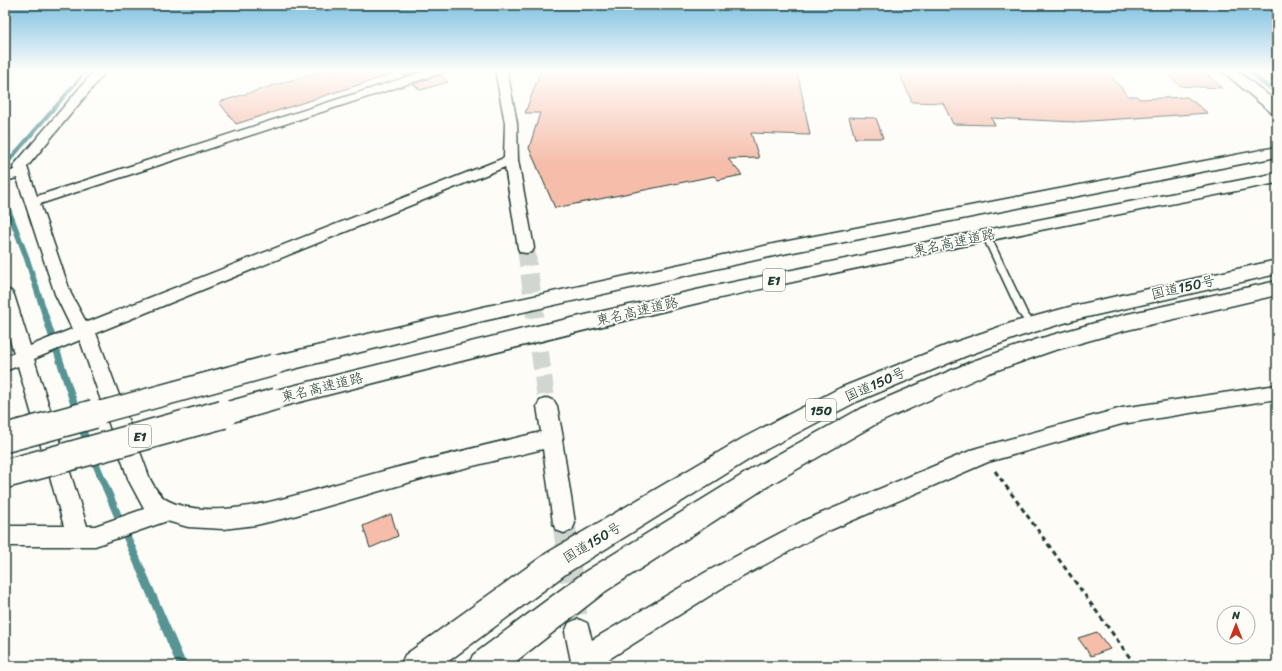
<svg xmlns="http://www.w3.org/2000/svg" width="1282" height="671" viewBox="0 0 1282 671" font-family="Sriracha,'Klee One',sans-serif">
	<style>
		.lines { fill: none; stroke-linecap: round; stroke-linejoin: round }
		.stream { fill: #579594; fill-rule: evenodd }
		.building { fill: #f5bdaa; stroke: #1f3d34 }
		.street-tunnel-far1 { stroke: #d1d6d0; stroke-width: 18; stroke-dasharray: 18 8; stroke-linecap: butt }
		.street-tunnel { stroke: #d1d6d0; stroke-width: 23; stroke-dasharray: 23 12; stroke-linecap: butt }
		.lane-casing { stroke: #1f3d34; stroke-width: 3 }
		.street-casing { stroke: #1f3d34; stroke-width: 3 }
		.secondary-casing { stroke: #1f3d34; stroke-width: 3 }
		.highway-casing { stroke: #1f3d34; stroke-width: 3 }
		.path { stroke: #1f3d34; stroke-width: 3; stroke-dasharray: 5 4; stroke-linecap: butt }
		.lane { fill: #fdfcf7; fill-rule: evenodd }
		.street { fill: #fdfcf7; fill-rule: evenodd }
		.secondary { fill: #fdfcf7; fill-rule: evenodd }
		.highway { fill: #fdfcf7; fill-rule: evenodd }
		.highway-bridge-far1-casing { stroke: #1f3d34; stroke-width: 24; stroke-linecap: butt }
		.highway-bridge-casing { stroke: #1f3d34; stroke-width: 31; stroke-linecap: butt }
		.highway-bridge-far1 { stroke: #fdfcf7; stroke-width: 21 }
		.highway-bridge { stroke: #fdfcf7; stroke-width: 28 }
		.labels { text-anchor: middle; stroke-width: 3.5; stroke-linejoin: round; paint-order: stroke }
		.shield { fill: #fdfcf7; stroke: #62766e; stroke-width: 1 }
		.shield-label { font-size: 13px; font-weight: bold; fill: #1f3d34 }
		.street-label { font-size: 14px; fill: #1f3d34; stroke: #fdfcf7 }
	</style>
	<rect width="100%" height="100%" fill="#fdfcf7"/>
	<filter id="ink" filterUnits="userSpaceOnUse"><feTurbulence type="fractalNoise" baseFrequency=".025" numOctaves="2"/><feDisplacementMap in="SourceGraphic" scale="8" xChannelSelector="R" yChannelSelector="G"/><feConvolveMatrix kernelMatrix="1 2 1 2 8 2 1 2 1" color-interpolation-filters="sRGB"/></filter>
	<g filter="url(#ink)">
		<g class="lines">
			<g class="stream">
				<path d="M 85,70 L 89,70 L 7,166 L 5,167 L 5,162 Z"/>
				<path d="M 1249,70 L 1253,70 L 1261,79 L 1277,90 L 1277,93 C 1265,89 1255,81 1249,70 Z"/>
				<path d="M 5,199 L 8,201 L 29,256 L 81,413 L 80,415 L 77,416 L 74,415 L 73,413 L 23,256 L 5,209 Z"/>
				<path d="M 80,420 L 83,421 L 84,423 L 92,445 L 91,447 L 88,448 L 85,447 L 84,445 L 76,423 L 77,421 Z"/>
				<path d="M 92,452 L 95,453 L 96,455 L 187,666 L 177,666 L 88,455 L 89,453 Z"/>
			</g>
		</g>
		<g class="building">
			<path d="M 325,70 L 393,70 L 393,74 L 236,124 L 219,102 Z"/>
			<path d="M 396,70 L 425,70 L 404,76 Z"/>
			<path d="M 541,70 L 797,70 L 810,135 L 751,133 L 759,158 L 728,159 L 742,175 L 718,180 L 714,176 L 555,208 L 529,148 L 540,113 L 525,113 Z"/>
			<path d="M 898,70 L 1106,70 L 1128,96 L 1136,96 L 1140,99 L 1187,97 L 1208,113 L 1075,122 L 991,118 L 995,125 L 953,124 L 943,103 L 912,102 Z"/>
			<path d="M 1164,70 L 1203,70 L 1222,88 L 1180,86 Z"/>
			<path d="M 440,75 L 448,82 L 421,90 L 413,84 Z"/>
			<path d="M 849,117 L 876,118 L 883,138 L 855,138 Z"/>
			<path d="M 391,514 L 398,536 L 370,548 L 363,526 Z"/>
			<path d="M 1097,632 L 1110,649 L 1091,656 L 1078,638 Z"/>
		</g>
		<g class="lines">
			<path class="street-tunnel-far1" d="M 526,248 L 547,406"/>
			<path class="street-tunnel" d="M 564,523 L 578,632"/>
			<defs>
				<path id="lane" d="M 983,233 L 989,233 L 990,235 L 1027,313 L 1036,325 L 1035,327 L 1029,327 L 1019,314 L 982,235 Z"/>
				<g id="street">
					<path d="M 95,70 L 107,70 L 27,167 L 37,196 L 429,70 L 446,70 L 444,72 L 40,204 L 71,294 L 85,320 L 88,322 L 504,158 L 505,123 L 495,70 L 507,70 L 517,123 L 518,160 L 534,248 L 532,252 L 526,253 L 520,252 L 518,248 L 505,167 L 96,333 L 150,479 C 160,498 166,502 187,507 C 228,515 275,501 315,490 C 340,483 365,476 391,469 C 440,456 490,444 541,432 L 537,406 L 540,401 L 547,398 L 554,401 L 557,406 L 563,438 L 562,440 L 575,523 L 572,530 L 564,533 L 556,530 L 553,523 L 543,449 L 428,477 L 290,517 L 256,525 L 223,529 L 188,527 L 167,521 L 95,546 L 5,546 L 5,526 L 64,526 L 18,366 L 5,371 L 5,356 L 14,353 L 5,324 L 5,289 L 11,291 L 14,295 L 30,346 L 72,329 L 55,294 L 17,178 L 5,181 L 5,173 L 14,170 L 13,167 L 15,164 ZM 80,340 L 129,481 L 144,509 L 95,526 L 87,526 L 34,359 Z"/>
					<path d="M 1277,385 L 1277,399 L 1122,424 L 988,462 L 819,535 L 722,588 L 598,666 L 572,666 L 565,632 L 569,623 L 578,619 L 587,623 L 592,640 L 706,572 L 803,521 L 977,448 L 1122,408 Z"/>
				</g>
				<path id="secondary" d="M 1221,70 L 1236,70 L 1277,102 L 1277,115 L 1272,113 Z"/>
				<g id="highway">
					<path d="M 1277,147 L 1277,157 L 778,255 L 483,321 L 274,374 L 266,371 L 263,365 L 266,359 L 274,356 L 483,307 L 778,243 Z"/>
					<path d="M 1277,173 L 1277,183 C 1088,220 899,258 711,300 C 566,334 421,371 276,408 L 268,406 L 264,399 L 268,392 L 276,390 L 523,329 L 710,287 L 961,235 Z"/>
					<path d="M 1277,260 L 1277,274 L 1074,320 L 1021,336 L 966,356 L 856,402 L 761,452 L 567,573 L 442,666 L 400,666 L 405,655 L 547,553 L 743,438 L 840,388 L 950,344 L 1014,322 L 1073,306 Z"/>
					<path d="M 1277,281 L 1277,295 L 1123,331 L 1052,351 L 989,373 L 876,424 L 773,483 L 606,591 L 510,666 L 468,666 L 473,655 L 586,571 L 755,467 L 858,410 L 973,361 L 1038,339 L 1123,315 Z"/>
				</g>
			</defs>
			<use href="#lane" class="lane-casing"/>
			<use href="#street" class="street-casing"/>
			<use href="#secondary" class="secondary-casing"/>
			<use href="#highway" class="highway-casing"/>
			<path class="path" d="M 995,471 L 1136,666"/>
			<use href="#lane" class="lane"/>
			<use href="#street" class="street"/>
			<use href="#secondary" class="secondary"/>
			<use href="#highway" class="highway"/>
			<defs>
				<g id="highway-bridge-far1">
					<path d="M 90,415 L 274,365"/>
					<path d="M 219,415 L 276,399"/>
				</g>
				<g id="highway-bridge">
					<path d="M 5,438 L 94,414"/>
					<path d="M 5,474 L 223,414"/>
				</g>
			</defs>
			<use href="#highway-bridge-far1" class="highway-bridge-far1-casing"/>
			<use href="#highway-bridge" class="highway-bridge-casing"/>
			<use href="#highway-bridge-far1" class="highway-bridge-far1"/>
			<use href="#highway-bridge" class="highway-bridge"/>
		</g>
	</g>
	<linearGradient id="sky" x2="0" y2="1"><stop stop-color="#7dbfe0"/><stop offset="0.43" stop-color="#fefefb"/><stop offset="1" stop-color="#fefefb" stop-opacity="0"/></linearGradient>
	<rect width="1282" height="164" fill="url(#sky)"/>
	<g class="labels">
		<g class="shield">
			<rect x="763" y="269" width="22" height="22" rx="3"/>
			<rect x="806" y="399" width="30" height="22" rx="3"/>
			<rect x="129" y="425" width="22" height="22" rx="3"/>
		</g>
		<g class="shield-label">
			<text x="774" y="285">E1</text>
			<text x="821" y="415">150</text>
			<text x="140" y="441">E1</text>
		</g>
		<g class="street-label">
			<text transform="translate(954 242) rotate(-12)" y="5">東名高速道路</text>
			<text transform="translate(1183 287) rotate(-13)" y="5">国道150号</text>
			<text transform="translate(637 311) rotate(-13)" y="5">東名高速道路</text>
			<text transform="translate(875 384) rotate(-24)" y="5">国道150号</text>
			<text transform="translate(322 387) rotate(-14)" y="5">東名高速道路</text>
			<text transform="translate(592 542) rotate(-31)" y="5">国道150号</text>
		</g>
	</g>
	<rect width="1282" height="671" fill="none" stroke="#fdfcf7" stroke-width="20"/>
	<rect x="10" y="10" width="1262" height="651" fill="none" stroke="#1f3d34" stroke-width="1.5" filter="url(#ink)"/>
	<g transform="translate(1236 625)"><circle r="19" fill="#fdfcf7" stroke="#a4b0a9"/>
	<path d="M0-3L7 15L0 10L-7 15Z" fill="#c8321e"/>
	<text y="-6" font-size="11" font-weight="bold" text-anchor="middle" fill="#1f3d34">N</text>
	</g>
</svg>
